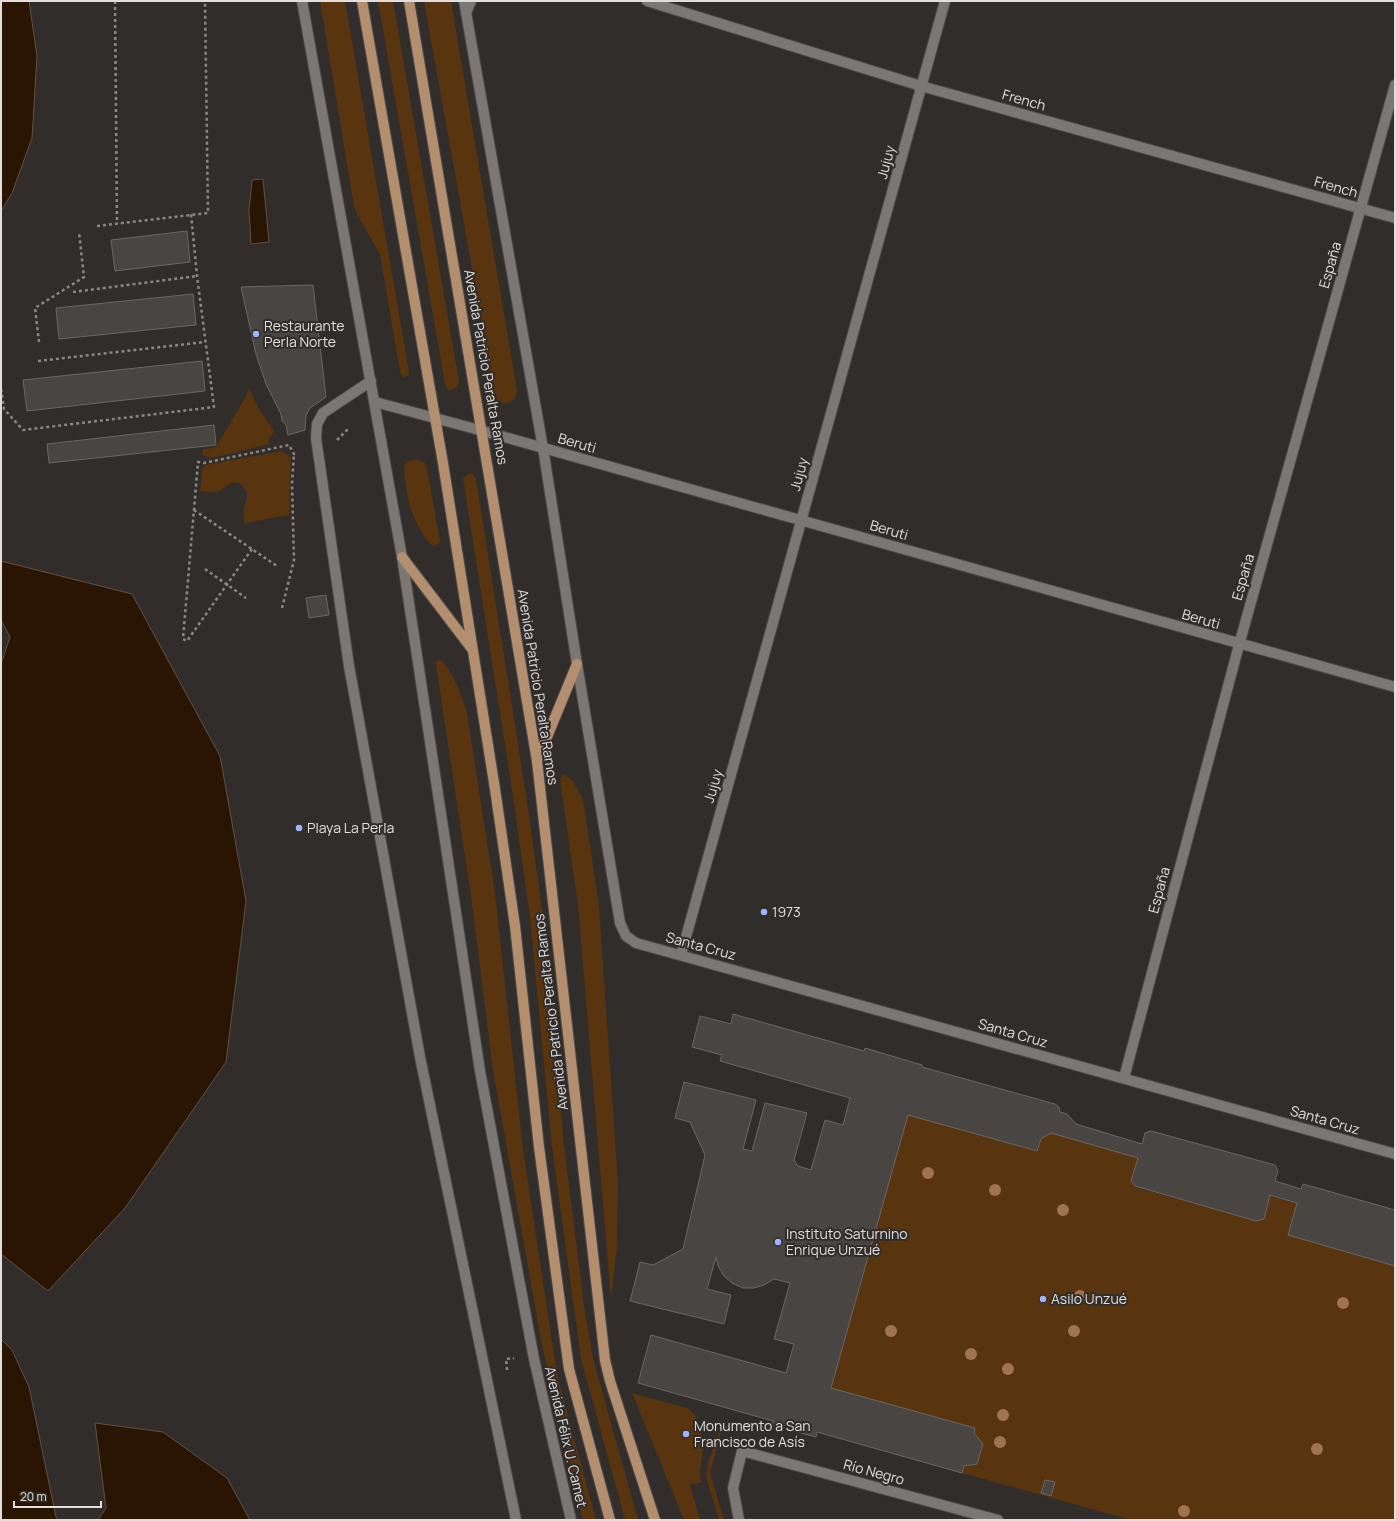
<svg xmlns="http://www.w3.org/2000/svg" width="1396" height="1521" viewBox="0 0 1396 1521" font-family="Manrope,sans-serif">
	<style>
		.green { fill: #58340f }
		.water { fill: #291502; stroke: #605144 }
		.building { fill: #494542; stroke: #6b6763 }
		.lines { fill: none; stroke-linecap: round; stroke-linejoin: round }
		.pedestrian-casing { stroke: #4d4a48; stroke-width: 12 }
		.minor-casing { stroke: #4d4a48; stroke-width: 12 }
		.secondary-casing { stroke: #4d4a48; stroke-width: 12 }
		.primary-casing { stroke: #4d4a48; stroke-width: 12 }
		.path { stroke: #8a8785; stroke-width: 2.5; stroke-dasharray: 3 3; stroke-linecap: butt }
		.pedestrian { stroke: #7b7774; stroke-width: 10 }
		.minor { stroke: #7b7774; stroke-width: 10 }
		.secondary { stroke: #7b7774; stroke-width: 10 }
		.primary { stroke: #b38f6f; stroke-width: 10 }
		.tree { fill: #9e7550 }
		.poi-dot { fill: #9fb3fd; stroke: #312d2b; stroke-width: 1.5 }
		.labels { text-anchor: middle; stroke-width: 4; stroke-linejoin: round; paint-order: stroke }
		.street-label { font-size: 14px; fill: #e1dedd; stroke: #312d2b }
		.poi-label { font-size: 14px; fill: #e1dedd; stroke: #312d2b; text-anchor: start }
	</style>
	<rect width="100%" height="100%" fill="#312d2b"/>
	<g class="green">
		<path d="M 320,1 L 345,1 L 409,372 L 408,376 L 403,377 L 400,372 L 380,254 L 357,214 L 354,207 Z"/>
		<path d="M 378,1 L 393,1 L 459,381 L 458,386 L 452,390 L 448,390 L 445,384 Z"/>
		<path d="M 424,1 L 451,1 L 517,391 L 514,400 L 506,404 L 498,401 L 494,391 Z"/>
		<path d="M 249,388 L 259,409 L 275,432 L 269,438 L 269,444 L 213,458 L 203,456 L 202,450 L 216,447 L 245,398 Z"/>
		<path d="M 282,451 L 291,458 L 289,515 L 245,523 C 241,509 246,507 247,495 C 247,491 246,490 243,487 C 235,476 227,487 219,491 C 214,493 205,491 200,491 L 202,469 L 206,465 Z"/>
		<path d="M 416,459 L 425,463 L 427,468 L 440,541 L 439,543 L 435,546 C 429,545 427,540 424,536 C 410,515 405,491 404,466 L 406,462 Z"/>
		<path d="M 469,474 L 473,474 L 476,479 L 526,794 L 543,916 L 564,1145 L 585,1313 L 593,1358 L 638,1520 L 625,1520 L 581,1359 L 552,1147 L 530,918 L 513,796 L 463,478 Z"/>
		<path d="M 439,660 C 449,661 465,703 467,713 L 495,893 L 523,1149 L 553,1348 L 558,1378 L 596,1520 L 583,1520 L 542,1345 L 493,1070 L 471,896 L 436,665 L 436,662 Z"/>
		<path d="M 563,774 L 573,781 L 583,799 L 599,906 L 618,1184 L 617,1248 L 611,1299 L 578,906 L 560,780 Z"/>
		<path d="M 908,1115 L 1037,1151 L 1041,1139 L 1051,1133 L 1138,1158 L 1131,1181 L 1135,1187 L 1256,1221 L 1264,1218 L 1270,1195 L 1297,1203 L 1288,1235 L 1395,1266 L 1395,1520 L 1131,1520 L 962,1473 L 964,1466 L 977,1464 L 983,1444 L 974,1433 L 975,1428 L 831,1388 Z"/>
		<path d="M 632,1393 L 687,1408 L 692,1412 L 696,1417 L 704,1443 L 700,1471 L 701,1482 L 690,1485 L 700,1520 L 684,1520 Z"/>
		<path d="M 719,1432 L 721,1433 L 710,1473 L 724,1520 L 719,1520 L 706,1477 L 708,1463 Z"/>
	</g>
	<g class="water">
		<path d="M 1,1 L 29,1 L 37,56 L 32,138 L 12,193 L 1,211 Z"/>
		<path d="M 263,179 L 269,242 L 251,244 L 249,210 L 252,180 Z"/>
		<path d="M 1,561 L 132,594 L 220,756 L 246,901 L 226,1062 L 125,1208 L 48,1291 L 1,1254 L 1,664 L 10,637 L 1,620 Z"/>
		<path d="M 1,1339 L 12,1350 L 29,1387 L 56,1517 L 59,1520 L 1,1520 Z"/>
		<path d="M 95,1423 L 163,1432 L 227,1478 L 250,1520 L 98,1520 L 106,1508 Z"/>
	</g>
	<g class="building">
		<path d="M 187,231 L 190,262 L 115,271 L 111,240 Z"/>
		<path d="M 313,285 L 326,397 L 310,408 L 306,415 L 305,430 L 288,435 L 286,425 L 282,421 L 281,414 L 266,384 L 256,354 L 241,287 Z"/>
		<path d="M 193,294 L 196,325 L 59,339 L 56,308 Z"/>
		<path d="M 202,361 L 205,391 L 27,411 L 23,380 Z"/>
		<path d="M 214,425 L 216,445 L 49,463 L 47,444 Z"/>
		<path d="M 326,595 L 329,615 L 309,618 L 306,598 Z"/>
		<path d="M 733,1014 L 864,1051 L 865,1048 L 922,1065 L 922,1067 L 1055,1104 L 1059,1107 L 1060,1112 L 1067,1114 L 1076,1124 L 1142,1144 L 1145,1133 L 1151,1131 L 1275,1165 L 1278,1171 L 1275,1181 L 1301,1189 L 1303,1184 L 1395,1210 L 1395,1266 L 1288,1235 L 1297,1203 L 1270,1195 L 1264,1219 L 1256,1221 L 1135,1186 L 1131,1181 L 1138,1158 L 1051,1133 L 1041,1139 L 1037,1151 L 908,1115 L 831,1388 L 975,1428 L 974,1433 L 983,1444 L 977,1464 L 964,1466 L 962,1473 L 817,1432 L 816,1437 L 772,1425 L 773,1421 L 638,1383 L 651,1335 L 786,1373 L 794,1344 L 774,1339 L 790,1283 L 774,1279 L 764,1285 L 754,1288 L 743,1288 L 732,1283 L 724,1276 L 718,1266 L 716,1257 L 707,1289 L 731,1295 L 724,1324 L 630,1301 L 640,1262 L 653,1265 L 683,1249 L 705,1155 L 690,1122 L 675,1118 L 684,1082 L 756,1100 L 743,1149 L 752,1151 L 765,1103 L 807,1113 L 794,1160 L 798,1166 L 811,1170 L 825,1120 L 843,1125 L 850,1098 L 720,1061 L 722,1055 L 692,1047 L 700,1016 L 731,1024 Z"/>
		<path d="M 1045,1480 L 1055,1482 L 1051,1496 L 1041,1493 Z"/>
	</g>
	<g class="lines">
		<defs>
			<path id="pedestrian" d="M 371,381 L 323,413 L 317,424 L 316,438 L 349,666 L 420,1057 L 516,1520"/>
			<g id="minor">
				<path d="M 647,1 L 921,86 L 1395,218"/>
				<path d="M 466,13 L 471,1"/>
				<path d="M 375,402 L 483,431 L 1395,687"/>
				<path d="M 577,664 L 620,923 L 626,936 L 636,943 L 1395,1154"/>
				<path d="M 681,955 L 945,1"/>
				<path d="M 1124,1078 L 1239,645 L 1395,85"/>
				<path d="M 739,1520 L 733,1488 L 742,1451 L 998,1520"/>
			</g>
			<g id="secondary">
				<path d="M 302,1 L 402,557 L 480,1071 L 534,1359 L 571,1520"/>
				<path d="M 464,1 L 543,448 L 577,664"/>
			</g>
			<g id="primary">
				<path d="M 362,1 L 443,463 L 495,789 L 515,926 L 539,1147 L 569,1369 L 610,1520"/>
				<path d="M 409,1 L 537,761 L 605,1360 L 610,1381 L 655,1520"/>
				<path d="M 402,557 L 472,649"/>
				<path d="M 537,761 L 577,664"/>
			</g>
		</defs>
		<use href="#pedestrian" class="pedestrian-casing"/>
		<use href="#minor" class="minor-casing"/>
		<use href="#secondary" class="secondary-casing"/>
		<use href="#primary" class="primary-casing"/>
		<g class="path">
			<path d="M 115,1 L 117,223"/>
			<path d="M 97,226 L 208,213 L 205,1"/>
			<path d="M 73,292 L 197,276"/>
			<path d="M 39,342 L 35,308 L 84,277 L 79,232"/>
			<path d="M 38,361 L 205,342"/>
			<path d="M 1,389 L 4,409 L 23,430 L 214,407 L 197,276 L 191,214"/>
			<path d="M 337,440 L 349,428"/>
			<path d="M 194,510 L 277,566"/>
			<path d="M 252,549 L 187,641 L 183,639 L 198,462 L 204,463 L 289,445 L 294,454 L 297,453"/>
			<path d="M 205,569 L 246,598"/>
			<path d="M 282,608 L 294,560 L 292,484 L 294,454"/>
			<path d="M 507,1370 L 506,1359 L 514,1358"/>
		</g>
		<use href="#pedestrian" class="pedestrian"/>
		<use href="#minor" class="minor"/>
		<use href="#secondary" class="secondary"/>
		<use href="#primary" class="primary"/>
	</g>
	<g class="tree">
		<circle cx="928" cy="1173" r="6"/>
		<circle cx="995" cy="1190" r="6"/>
		<circle cx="1063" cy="1210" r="6"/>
		<circle cx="1080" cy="1296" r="6"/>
		<circle cx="1343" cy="1303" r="6"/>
		<circle cx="891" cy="1331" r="6"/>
		<circle cx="1074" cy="1331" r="6"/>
		<circle cx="971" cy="1354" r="6"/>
		<circle cx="1008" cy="1369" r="6"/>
		<circle cx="1003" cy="1415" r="6"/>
		<circle cx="1000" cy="1442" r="6"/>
		<circle cx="1317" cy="1449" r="6"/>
		<circle cx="1184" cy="1511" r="6"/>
	</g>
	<g class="poi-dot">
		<circle cx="256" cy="334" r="4"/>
		<circle cx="299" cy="828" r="4"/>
		<circle cx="764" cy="912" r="4"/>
		<circle cx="778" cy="1242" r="4"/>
		<circle cx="1043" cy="1299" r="4"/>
		<circle cx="686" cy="1434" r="4"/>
	</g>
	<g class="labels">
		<g class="street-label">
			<text transform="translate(1024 100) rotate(16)" y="5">French</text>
			<text transform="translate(886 162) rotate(-75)" y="5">Jujuy</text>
			<text transform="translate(1336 187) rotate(16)" y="5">French</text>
			<text transform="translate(1330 265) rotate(-74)" y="5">España</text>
			<text transform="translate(486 367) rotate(80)" y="5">Avenida Patricio Peralta Ramos</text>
			<text transform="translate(577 443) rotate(16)" y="5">Beruti</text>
			<text transform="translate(799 474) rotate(-75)" y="5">Jujuy</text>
			<text transform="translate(889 530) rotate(16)" y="5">Beruti</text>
			<text transform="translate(1243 577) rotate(-74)" y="5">España</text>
			<text transform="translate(1201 619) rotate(16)" y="5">Beruti</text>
			<text transform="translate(538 687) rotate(81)" y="5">Avenida Patricio Peralta Ramos</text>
			<text transform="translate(713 786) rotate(-74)" y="5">Jujuy</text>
			<text transform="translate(1159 890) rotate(-75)" y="5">España</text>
			<text transform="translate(701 946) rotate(15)" y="5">Santa Cruz</text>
			<text transform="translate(551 1012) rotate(-97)" y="5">Avenida Patricio Peralta Ramos</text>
			<text transform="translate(1013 1033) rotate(16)" y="5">Santa Cruz</text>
			<text transform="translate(1325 1120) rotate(16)" y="5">Santa Cruz</text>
			<text transform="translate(566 1437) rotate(77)" y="5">Avenida Félix U. Camet</text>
			<text transform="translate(874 1472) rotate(15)" y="5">Río Negro</text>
		</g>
		<g class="poi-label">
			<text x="264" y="331">Restaurante<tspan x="264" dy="16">Perla Norte</tspan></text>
			<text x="307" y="833">Playa La Perla</text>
			<text x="772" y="917">1973</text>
			<text x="786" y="1239">Instituto Saturnino<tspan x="786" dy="16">Enrique Unzué</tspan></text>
			<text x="1051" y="1304">Asilo Unzué</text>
			<text x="694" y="1431">Monumento a San<tspan x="694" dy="16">Francisco de Asís</tspan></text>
		</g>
	</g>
	<rect width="1396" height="1521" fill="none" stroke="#e1dedd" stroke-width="4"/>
	<path d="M14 1501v6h87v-6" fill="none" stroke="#e1dedd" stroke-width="2"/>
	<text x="20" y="1501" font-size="12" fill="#e1dedd" stroke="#312d2b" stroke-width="3" paint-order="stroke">20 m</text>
</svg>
